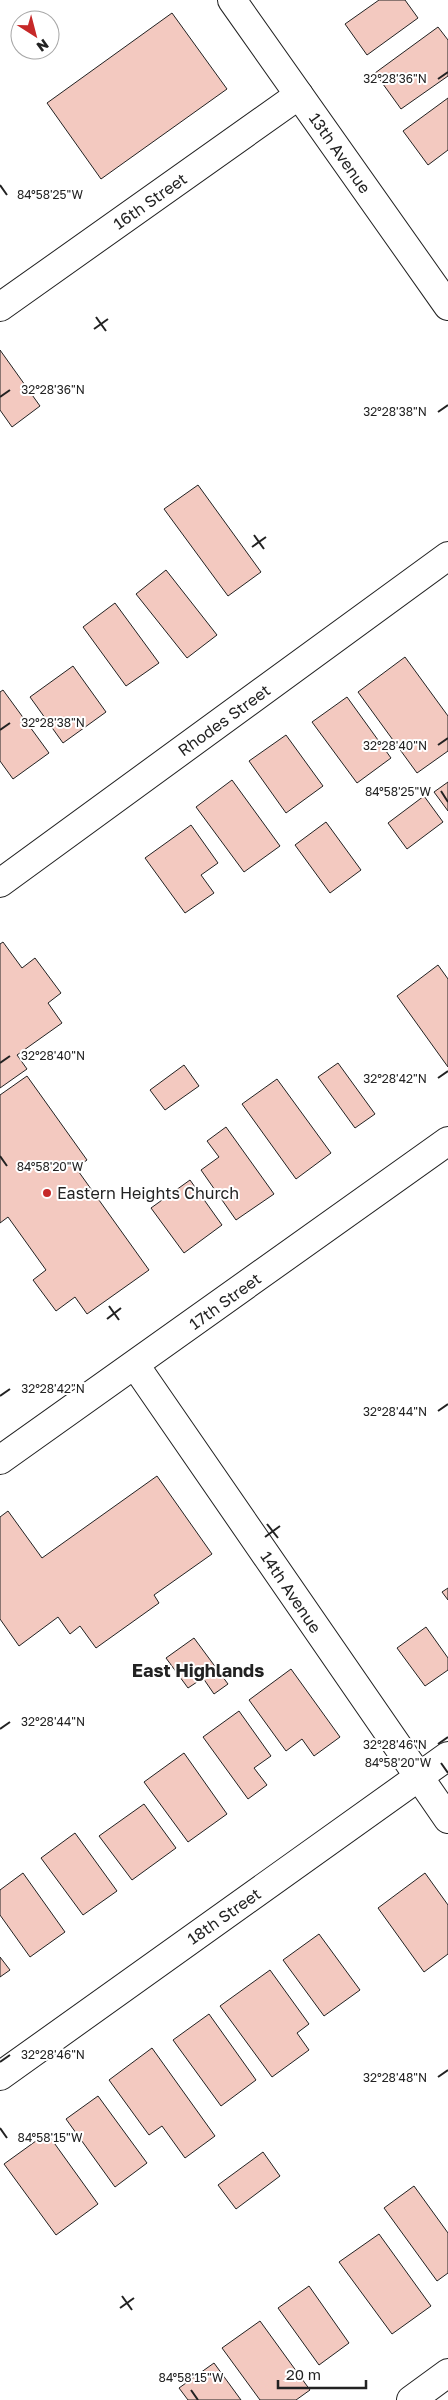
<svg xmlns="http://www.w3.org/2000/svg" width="448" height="2400" viewBox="0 0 448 2400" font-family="'Golos Text',sans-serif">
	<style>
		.building { fill: #f3c9c0; stroke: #222 }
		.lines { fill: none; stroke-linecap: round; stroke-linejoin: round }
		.minor-casing { stroke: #222; stroke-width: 30 }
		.minor { stroke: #fff; stroke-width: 28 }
		.ticks { fill: none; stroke: #222; stroke-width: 2 }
		.poi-dot { fill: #c62828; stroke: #fff; stroke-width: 2 }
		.labels { text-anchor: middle; stroke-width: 4; stroke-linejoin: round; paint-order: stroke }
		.street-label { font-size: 16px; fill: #222; stroke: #fff }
		.poi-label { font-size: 16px; fill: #222; stroke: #fff; text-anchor: start }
		.neighbourhood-label { font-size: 18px; font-weight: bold; fill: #222; stroke: #fff }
		.ticks-label { font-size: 12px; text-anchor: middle; fill: #222; stroke: #fff; stroke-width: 4; stroke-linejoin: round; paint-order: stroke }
	</style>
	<rect width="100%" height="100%" fill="#fff"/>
	<g class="building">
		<path d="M 379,0 L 405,0 L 418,18 L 367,55 L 345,24 Z"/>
		<path d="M 172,13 L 227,89 L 101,179 L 47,103 Z"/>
		<path d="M 438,27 L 448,40 L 448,76 L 401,109 L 375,73 Z"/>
		<path d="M 448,98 L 448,150 L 428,165 L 403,131 Z"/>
		<path d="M 0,350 L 40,406 L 12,427 L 0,410 Z"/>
		<path d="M 198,485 L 261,572 L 228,596 L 164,509 Z"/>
		<path d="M 166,570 L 217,635 L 187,658 L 136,594 Z"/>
		<path d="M 115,603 L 159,663 L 126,686 L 83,627 Z"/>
		<path d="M 405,657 L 448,716 L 448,751 L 417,773 L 358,692 Z"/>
		<path d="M 73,666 L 106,712 L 63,743 L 30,697 Z"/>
		<path d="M 3,690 L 49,753 L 13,779 L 0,761 L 0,692 Z"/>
		<path d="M 347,697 L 391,758 L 357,783 L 312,722 Z"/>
		<path d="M 286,735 L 323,786 L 286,813 L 249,761 Z"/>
		<path d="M 232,780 L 280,846 L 244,872 L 196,807 Z"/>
		<path d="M 448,782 L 448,811 L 434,792 Z"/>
		<path d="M 424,796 L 443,822 L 407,849 L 388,823 Z"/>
		<path d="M 326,822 L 361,870 L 330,893 L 295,845 Z"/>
		<path d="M 191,825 L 218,863 L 201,875 L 214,893 L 185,913 L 145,858 Z"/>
		<path d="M 3,942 L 22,968 L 35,958 L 61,993 L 48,1003 L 62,1023 L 17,1055 L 27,1069 L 0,1088 L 0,944 Z"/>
		<path d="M 438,965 L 448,979 L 448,1067 L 397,996 Z"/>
		<path d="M 338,1063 L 375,1114 L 355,1128 L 318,1077 Z"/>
		<path d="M 184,1065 L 199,1086 L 165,1110 L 150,1090 Z"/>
		<path d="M 27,1076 L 87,1160 L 76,1168 L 149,1270 L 87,1314 L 75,1297 L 56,1311 L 33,1280 L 46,1270 L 8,1217 L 0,1223 L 0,1095 Z"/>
		<path d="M 277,1079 L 331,1153 L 296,1179 L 242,1104 Z"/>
		<path d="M 226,1127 L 274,1194 L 236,1220 L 201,1170 L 219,1157 L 207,1141 Z"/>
		<path d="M 190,1180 L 222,1225 L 184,1253 L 151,1208 Z"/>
		<path d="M 157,1476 L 212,1554 L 154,1595 L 159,1603 L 96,1648 L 80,1626 L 70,1634 L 58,1617 L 19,1646 L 0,1619 L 0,1517 L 8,1511 L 42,1558 Z"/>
		<path d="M 448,1588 L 448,1600 L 442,1592 Z"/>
		<path d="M 426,1627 L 448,1658 L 448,1670 L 425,1686 L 397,1648 Z"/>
		<path d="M 194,1638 L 228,1684 L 214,1694 L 203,1678 L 188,1688 L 166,1658 Z"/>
		<path d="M 291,1669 L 340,1737 L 314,1756 L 302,1739 L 286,1751 L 249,1700 Z"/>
		<path d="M 239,1711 L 271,1756 L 254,1768 L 267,1785 L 248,1799 L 203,1737 Z"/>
		<path d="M 184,1753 L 227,1814 L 188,1842 L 144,1782 Z"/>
		<path d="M 144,1804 L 176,1848 L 132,1880 L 99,1836 Z"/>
		<path d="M 75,1833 L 117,1891 L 83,1915 L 41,1858 Z"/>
		<path d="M 23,1873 L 65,1932 L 30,1957 L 0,1915 L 0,1890 Z"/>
		<path d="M 425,1873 L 448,1905 L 448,1954 L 424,1972 L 378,1908 Z"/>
		<path d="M 319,1934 L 360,1990 L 324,2016 L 283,1960 Z"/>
		<path d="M 0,1957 L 10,1970 L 0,1977 Z"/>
		<path d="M 270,1970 L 309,2024 L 297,2033 L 309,2050 L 272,2077 L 220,2006 Z"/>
		<path d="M 209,2014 L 256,2080 L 221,2106 L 173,2040 Z"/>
		<path d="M 152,2048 L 215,2136 L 185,2158 L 162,2126 L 149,2135 L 109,2080 Z"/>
		<path d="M 98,2096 L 147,2163 L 115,2187 L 66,2119 Z"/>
		<path d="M 47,2133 L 98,2204 L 56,2235 L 4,2164 Z"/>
		<path d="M 263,2152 L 280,2176 L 236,2209 L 218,2185 Z"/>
		<path d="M 414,2186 L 448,2233 L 448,2273 L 437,2281 L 384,2208 Z"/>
		<path d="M 379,2234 L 431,2306 L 392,2334 L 339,2262 Z"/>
		<path d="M 309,2286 L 349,2343 L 319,2365 L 278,2308 Z"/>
		<path d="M 260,2321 L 310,2390 L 296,2400 L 260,2400 L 222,2348 Z"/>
		<path d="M 214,2363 L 241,2400 L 188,2400 L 179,2388 Z"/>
	</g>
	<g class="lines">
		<defs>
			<g id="minor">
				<path d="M 232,0 L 448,306"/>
				<path d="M 0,307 L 299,95"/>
				<path d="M 0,883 L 448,556"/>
				<path d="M 135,1365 L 448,1819"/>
				<path d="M 0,1460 L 448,1141"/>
				<path d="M 0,2076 L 448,1756"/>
				<path d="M 411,2400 L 448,2373"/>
			</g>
		</defs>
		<use href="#minor" class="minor-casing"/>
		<use href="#minor" class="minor"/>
	</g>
	<path class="ticks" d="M 438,79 L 448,72M 0,185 L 7,195M 96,317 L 106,331M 94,329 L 108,319M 0,397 L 10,390M 438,412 L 448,405M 254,535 L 264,549M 252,547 L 266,537M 0,730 L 10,723M 438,745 L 448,738M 441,791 L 448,802M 0,1063 L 10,1056M 438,1078 L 448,1071M 0,1156 L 7,1166M 109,1306 L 119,1320M 107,1319 L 121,1308M 0,1396 L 10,1389M 438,1411 L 448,1404M 267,1524 L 278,1538M 265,1537 L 280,1526M 0,1729 L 10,1722M 438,1744 L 448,1737M 441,1763 L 448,1773M 0,2062 L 10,2055M 438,2077 L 448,2070M 0,2128 L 7,2138M 122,2296 L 132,2310M 120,2308 L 134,2298M 191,2390 L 198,2400"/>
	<circle class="poi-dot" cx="47" cy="1193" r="5"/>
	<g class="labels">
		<g class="street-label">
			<text transform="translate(340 153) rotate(55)" y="6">13th Avenue</text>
			<text transform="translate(150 201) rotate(-35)" y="6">16th Street</text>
			<text transform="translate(224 720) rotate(-36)" y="6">Rhodes Street</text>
			<text transform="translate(225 1301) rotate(-36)" y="6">17th Street</text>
			<text transform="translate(291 1592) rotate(56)" y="6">14th Avenue</text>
			<text transform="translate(224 1916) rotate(-35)" y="6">18th Street</text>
		</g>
		<g class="poi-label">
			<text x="57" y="1199">Eastern Heights Church</text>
		</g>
		<g class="neighbourhood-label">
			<text x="198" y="1677">East Highlands</text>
		</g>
	</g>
	<g class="ticks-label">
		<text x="395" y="83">32°28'36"N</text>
		<text x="50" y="199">84°58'25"W</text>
		<text x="53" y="394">32°28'36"N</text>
		<text x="395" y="416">32°28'38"N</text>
		<text x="53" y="727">32°28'38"N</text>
		<text x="395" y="750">32°28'40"N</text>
		<text x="398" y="796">84°58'25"W</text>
		<text x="53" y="1060">32°28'40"N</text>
		<text x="395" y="1083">32°28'42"N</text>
		<text x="50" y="1171">84°58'20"W</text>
		<text x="53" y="1393">32°28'42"N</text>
		<text x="395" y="1416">32°28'44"N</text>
		<text x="53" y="1726">32°28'44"N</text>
		<text x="395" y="1749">32°28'46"N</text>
		<text x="398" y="1767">84°58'20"W</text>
		<text x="53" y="2059">32°28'46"N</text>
		<text x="395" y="2082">32°28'48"N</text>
		<text x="50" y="2142">84°58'15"W</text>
		<text x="191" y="2382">84°58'15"W</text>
	</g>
	<g transform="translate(35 35) rotate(144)"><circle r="24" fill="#ffffff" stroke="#a7a7a7"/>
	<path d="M0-4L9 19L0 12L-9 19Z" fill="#c62828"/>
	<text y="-8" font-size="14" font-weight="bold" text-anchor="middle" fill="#222222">N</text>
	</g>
	<path d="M278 2380v8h88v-8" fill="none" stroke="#222222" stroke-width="2.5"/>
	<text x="286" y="2380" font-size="15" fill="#222222" stroke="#ffffff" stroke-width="4" paint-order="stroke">20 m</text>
</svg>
